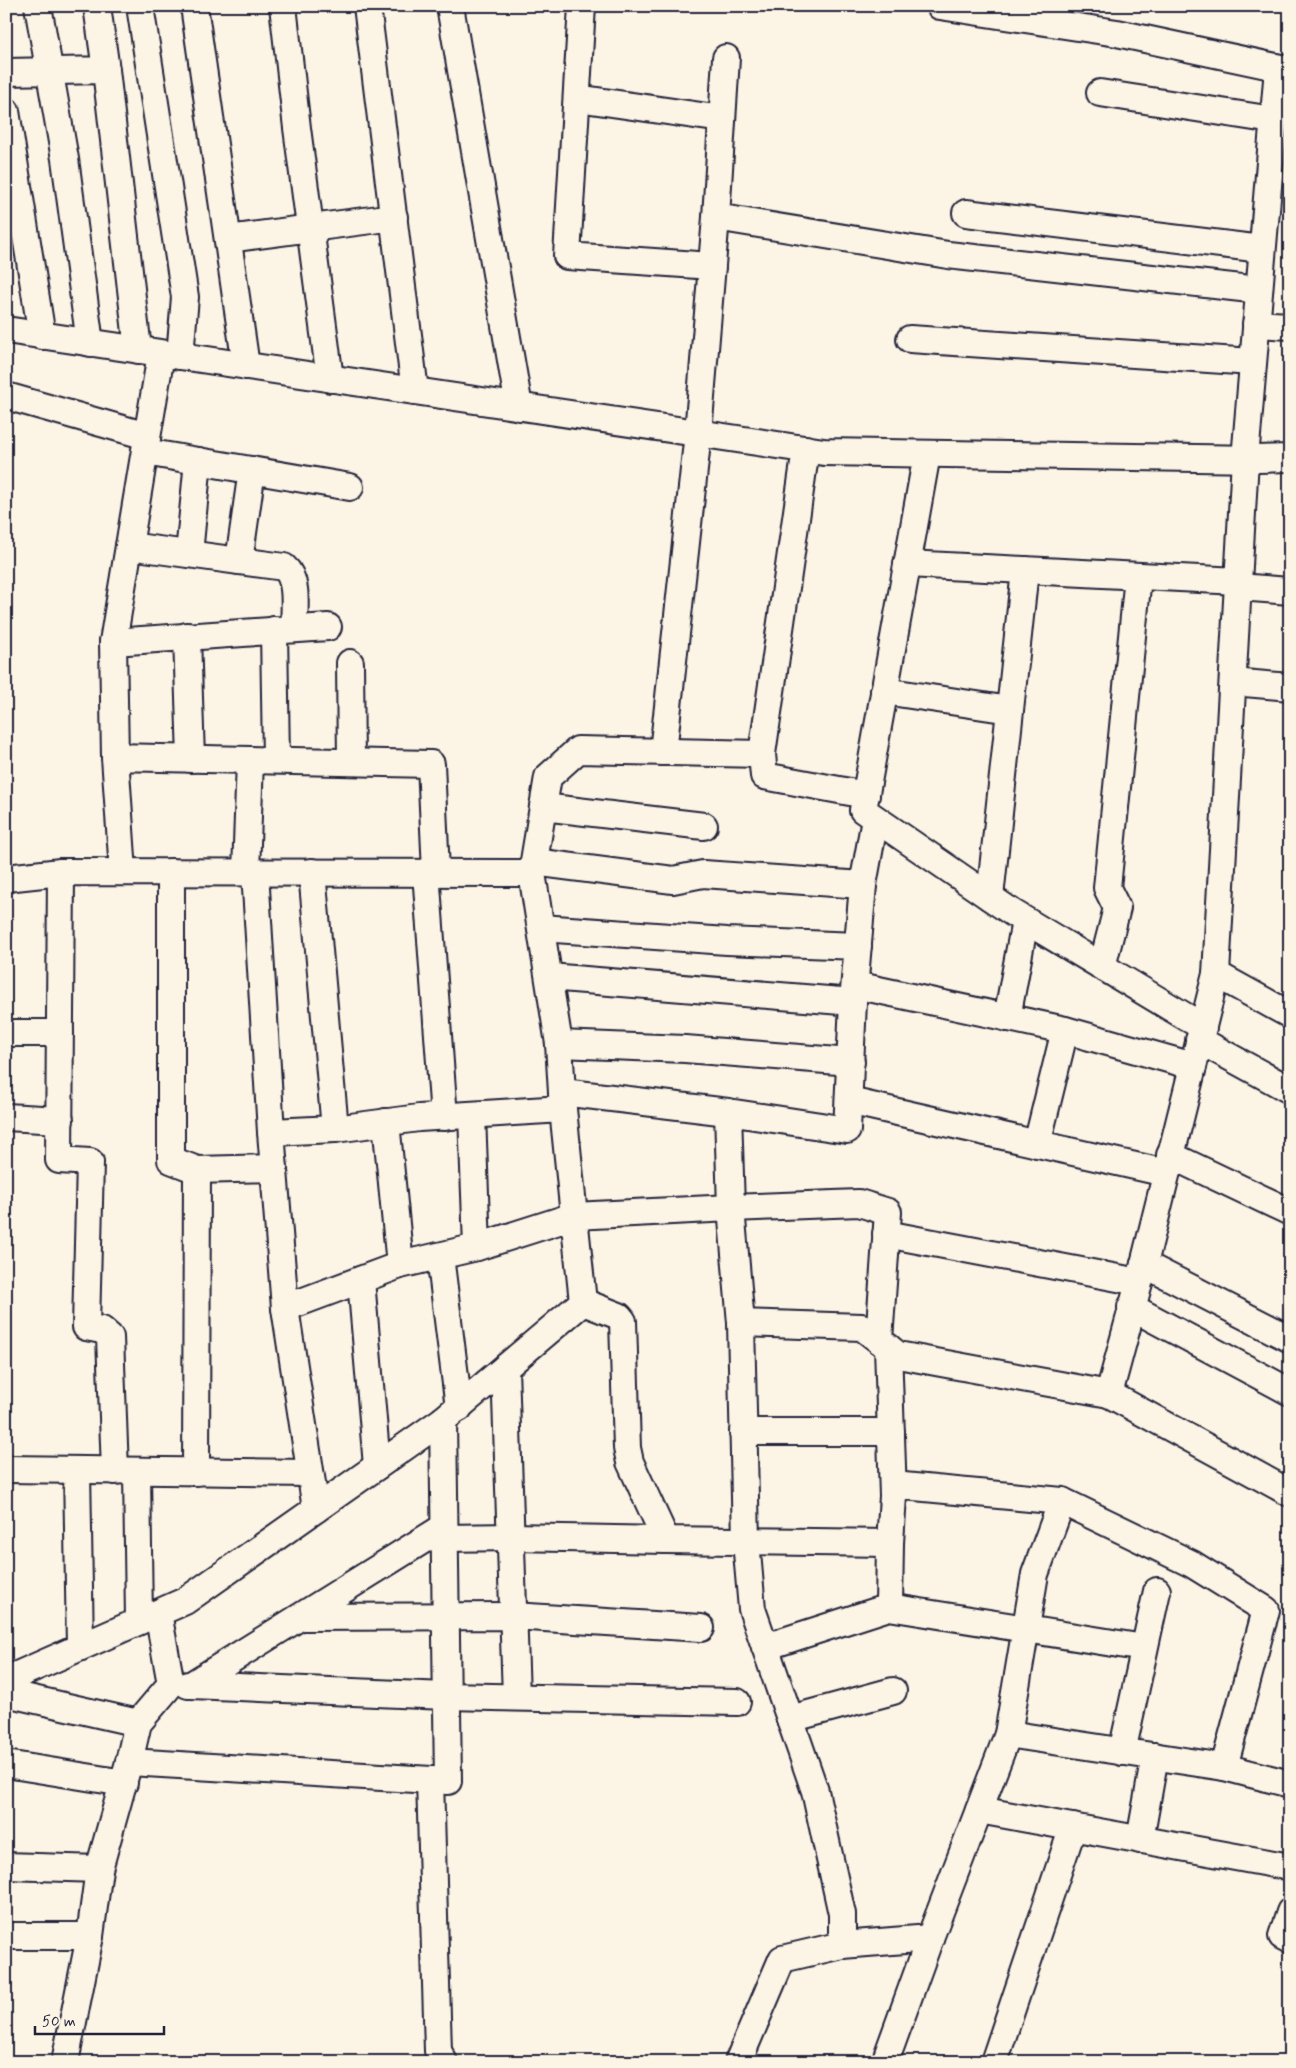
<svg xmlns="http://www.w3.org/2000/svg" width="1296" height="2068" viewBox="0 0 1296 2068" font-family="Mynerve,sans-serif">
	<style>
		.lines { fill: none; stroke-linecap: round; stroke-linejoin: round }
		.minor-casing { stroke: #22223b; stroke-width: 30 }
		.minor { stroke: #fcf5e5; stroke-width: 26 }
	</style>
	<rect width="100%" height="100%" fill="#fcf5e5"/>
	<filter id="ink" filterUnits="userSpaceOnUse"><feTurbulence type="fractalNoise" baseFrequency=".02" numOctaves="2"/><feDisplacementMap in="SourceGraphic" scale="10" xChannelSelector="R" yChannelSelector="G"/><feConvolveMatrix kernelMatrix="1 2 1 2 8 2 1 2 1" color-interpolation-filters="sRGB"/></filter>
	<g filter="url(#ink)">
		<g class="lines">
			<defs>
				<g id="minor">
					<path d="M 38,6 L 65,159 L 90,343"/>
					<path d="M 140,6 L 185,297 L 180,356"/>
					<path d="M 194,6 L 246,366"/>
					<path d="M 283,6 L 297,128 L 330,379"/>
					<path d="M 367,6 L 415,391"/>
					<path d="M 450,6 L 519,407"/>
					<path d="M 582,6 L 567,256 L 712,266"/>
					<path d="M 940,6 L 1117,33 L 1290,70"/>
					<path d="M 106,70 L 138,350"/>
					<path d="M 6,72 L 106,70 L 97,6"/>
					<path d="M 1100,93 L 1273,120"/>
					<path d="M 577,98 L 722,119"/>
					<path d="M 6,111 L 42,336"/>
					<path d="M 966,213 L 1262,249"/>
					<path d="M 716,217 L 726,58"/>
					<path d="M 228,239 L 394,217"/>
					<path d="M 1256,324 L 1290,326"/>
					<path d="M 6,330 L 824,452 L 1258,459 L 1290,458"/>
					<path d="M 910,339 L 1253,362"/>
					<path d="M 6,396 L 147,436"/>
					<path d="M 145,452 L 350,487"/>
					<path d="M 927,454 L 863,810 L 1013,913 L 1203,1027"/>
					<path d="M 129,546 L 284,567 C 299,580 294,610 294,629"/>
					<path d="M 189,554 L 198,461"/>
					<path d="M 239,561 L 252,470"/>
					<path d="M 907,564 L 1238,581"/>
					<path d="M 1238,587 L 1290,591"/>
					<path d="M 274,630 L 276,760"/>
					<path d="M 187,636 L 191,759"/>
					<path d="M 113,642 L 328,627"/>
					<path d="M 350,663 L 351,762"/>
					<path d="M 1233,682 L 1290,687"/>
					<path d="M 884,691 L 1010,710"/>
					<path d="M 663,752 L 698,433 L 716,217 L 948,255 L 1259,290"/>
					<path d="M 762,754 L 764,776 L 866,795"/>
					<path d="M 115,757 L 113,642 L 161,354"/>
					<path d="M 543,807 L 704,826"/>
					<path d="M 534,862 L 673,880 L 703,874 L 863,885 L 875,819"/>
					<path d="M 61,872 L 59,1160 L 90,1162 L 86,1327 L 102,1330 L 110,1337 L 115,1471"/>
					<path d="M 123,872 L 115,757 L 431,764 L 436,872"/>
					<path d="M 171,872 L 171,1160 L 197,1170 L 274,1168"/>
					<path d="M 246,872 L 250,760"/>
					<path d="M 255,872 L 271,1132 L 285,1308 L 316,1509"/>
					<path d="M 312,872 L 335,1129"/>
					<path d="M 426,872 L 444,1117"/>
					<path d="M 6,878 L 61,872 L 532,873"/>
					<path d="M 990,897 L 1025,570"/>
					<path d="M 541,928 L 727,941 L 858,946"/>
					<path d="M 1102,967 L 1117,908 L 1107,888 L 1138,576"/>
					<path d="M 1216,974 L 1290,1015"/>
					<path d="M 549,977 L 853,1002"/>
					<path d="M 855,985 L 1065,1030 L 1193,1066"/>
					<path d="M 1007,1018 L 1025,921"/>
					<path d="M 6,1033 L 60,1033"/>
					<path d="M 1199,1040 L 1290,1090"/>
					<path d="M 559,1044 L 685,1049 L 851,1062"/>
					<path d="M 562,1092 L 728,1112 L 847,1130 L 853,1002 L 863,885"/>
					<path d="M 849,1101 L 1166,1173"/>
					<path d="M 728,1112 L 731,1208 L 859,1203 L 888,1212 L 879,1340"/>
					<path d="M 6,1117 L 60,1120"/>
					<path d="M 386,1122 L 400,1265"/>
					<path d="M 271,1132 L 335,1129 L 419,1118 L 563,1109"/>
					<path d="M 1037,1144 L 1065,1030"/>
					<path d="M 1170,1155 L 1290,1212"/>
					<path d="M 886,1234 L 1139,1282"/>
					<path d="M 477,1247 L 574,1216 L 563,1109 L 559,1044 L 532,873 L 548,777 L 578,750 L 762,754 L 806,449"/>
					<path d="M 440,1256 L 459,1408"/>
					<path d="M 1144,1264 L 1290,1339"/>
					<path d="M 361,1280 L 377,1466"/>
					<path d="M 583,1302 L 619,1316 L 623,1321 L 627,1448 L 630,1462 L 666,1540 L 890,1543 L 893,1496 L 888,1347"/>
					<path d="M 1131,1307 L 1290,1392"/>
					<path d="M 285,1308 L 400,1265 L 477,1247 L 472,1115"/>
					<path d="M 741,1323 L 746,1541 L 752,1609 L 815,1791 L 842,1914 L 842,1945 L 930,1938 L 1008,1734 L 1035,1574 L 1062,1501 L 893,1485"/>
					<path d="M 505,1368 L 516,1697"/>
					<path d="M 1109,1394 L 1290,1493"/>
					<path d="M 743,1432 L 891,1432"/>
					<path d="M 6,1469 L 310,1473"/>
					<path d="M 77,1470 L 80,1647"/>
					<path d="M 137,1471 L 139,1621"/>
					<path d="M 196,1472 L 197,1170"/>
					<path d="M 1062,1501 L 1192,1564 L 1266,1610 L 1224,1767 L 1290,1784"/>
					<path d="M 444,1538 L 512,1537 L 666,1540"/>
					<path d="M 889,1607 L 890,1543"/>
					<path d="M 302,1617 L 513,1616 L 701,1628"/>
					<path d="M 765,1647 L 889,1607 L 1144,1648"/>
					<path d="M 6,1680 L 185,1601 L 443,1420 L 583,1302 L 574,1216 L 731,1208 L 741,1323 L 862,1327 L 898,1355 L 1109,1394 L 1144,1264 L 1216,974 L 1245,459 L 1278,68"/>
					<path d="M 188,1685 L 191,1685 L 444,1527"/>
					<path d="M 191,1685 L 446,1696 L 737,1702"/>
					<path d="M 6,1693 L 138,1723"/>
					<path d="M 790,1719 L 893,1691"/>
					<path d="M 1008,1734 L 1224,1767"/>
					<path d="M 1122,1752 L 1157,1591"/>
					<path d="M 129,1762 L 448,1781 L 443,1420"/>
					<path d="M 6,1764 L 124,1783"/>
					<path d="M 430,1780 L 438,2051 L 444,2062"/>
					<path d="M 979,1810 L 1290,1867"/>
					<path d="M 1140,1840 L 1155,1756"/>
					<path d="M 6,1866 L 99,1869"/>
					<path d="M 1290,1912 L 1282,1936 L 1290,1940"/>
					<path d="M 6,1936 L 90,1936 L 65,2062"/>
					<path d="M 90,1936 L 99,1869 L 129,1762 L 138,1723 L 171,1684 L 158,1613"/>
					<path d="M 738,2062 L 782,1959 L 842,1945"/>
					<path d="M 885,2062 L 930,1938"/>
					<path d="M 994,2062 L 1073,1827"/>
				</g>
			</defs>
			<use href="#minor" class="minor-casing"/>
			<use href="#minor" class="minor"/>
		</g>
	</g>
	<rect width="1296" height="2068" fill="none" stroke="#fcf5e5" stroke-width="25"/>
	<rect x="12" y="12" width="1271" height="2043" fill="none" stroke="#22223b" stroke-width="2" filter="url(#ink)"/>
	<path d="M35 2026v8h129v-8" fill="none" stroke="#22223b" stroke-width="2.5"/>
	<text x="42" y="2026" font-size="15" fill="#22223b" stroke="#fcf5e5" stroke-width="4" paint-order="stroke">50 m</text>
</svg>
